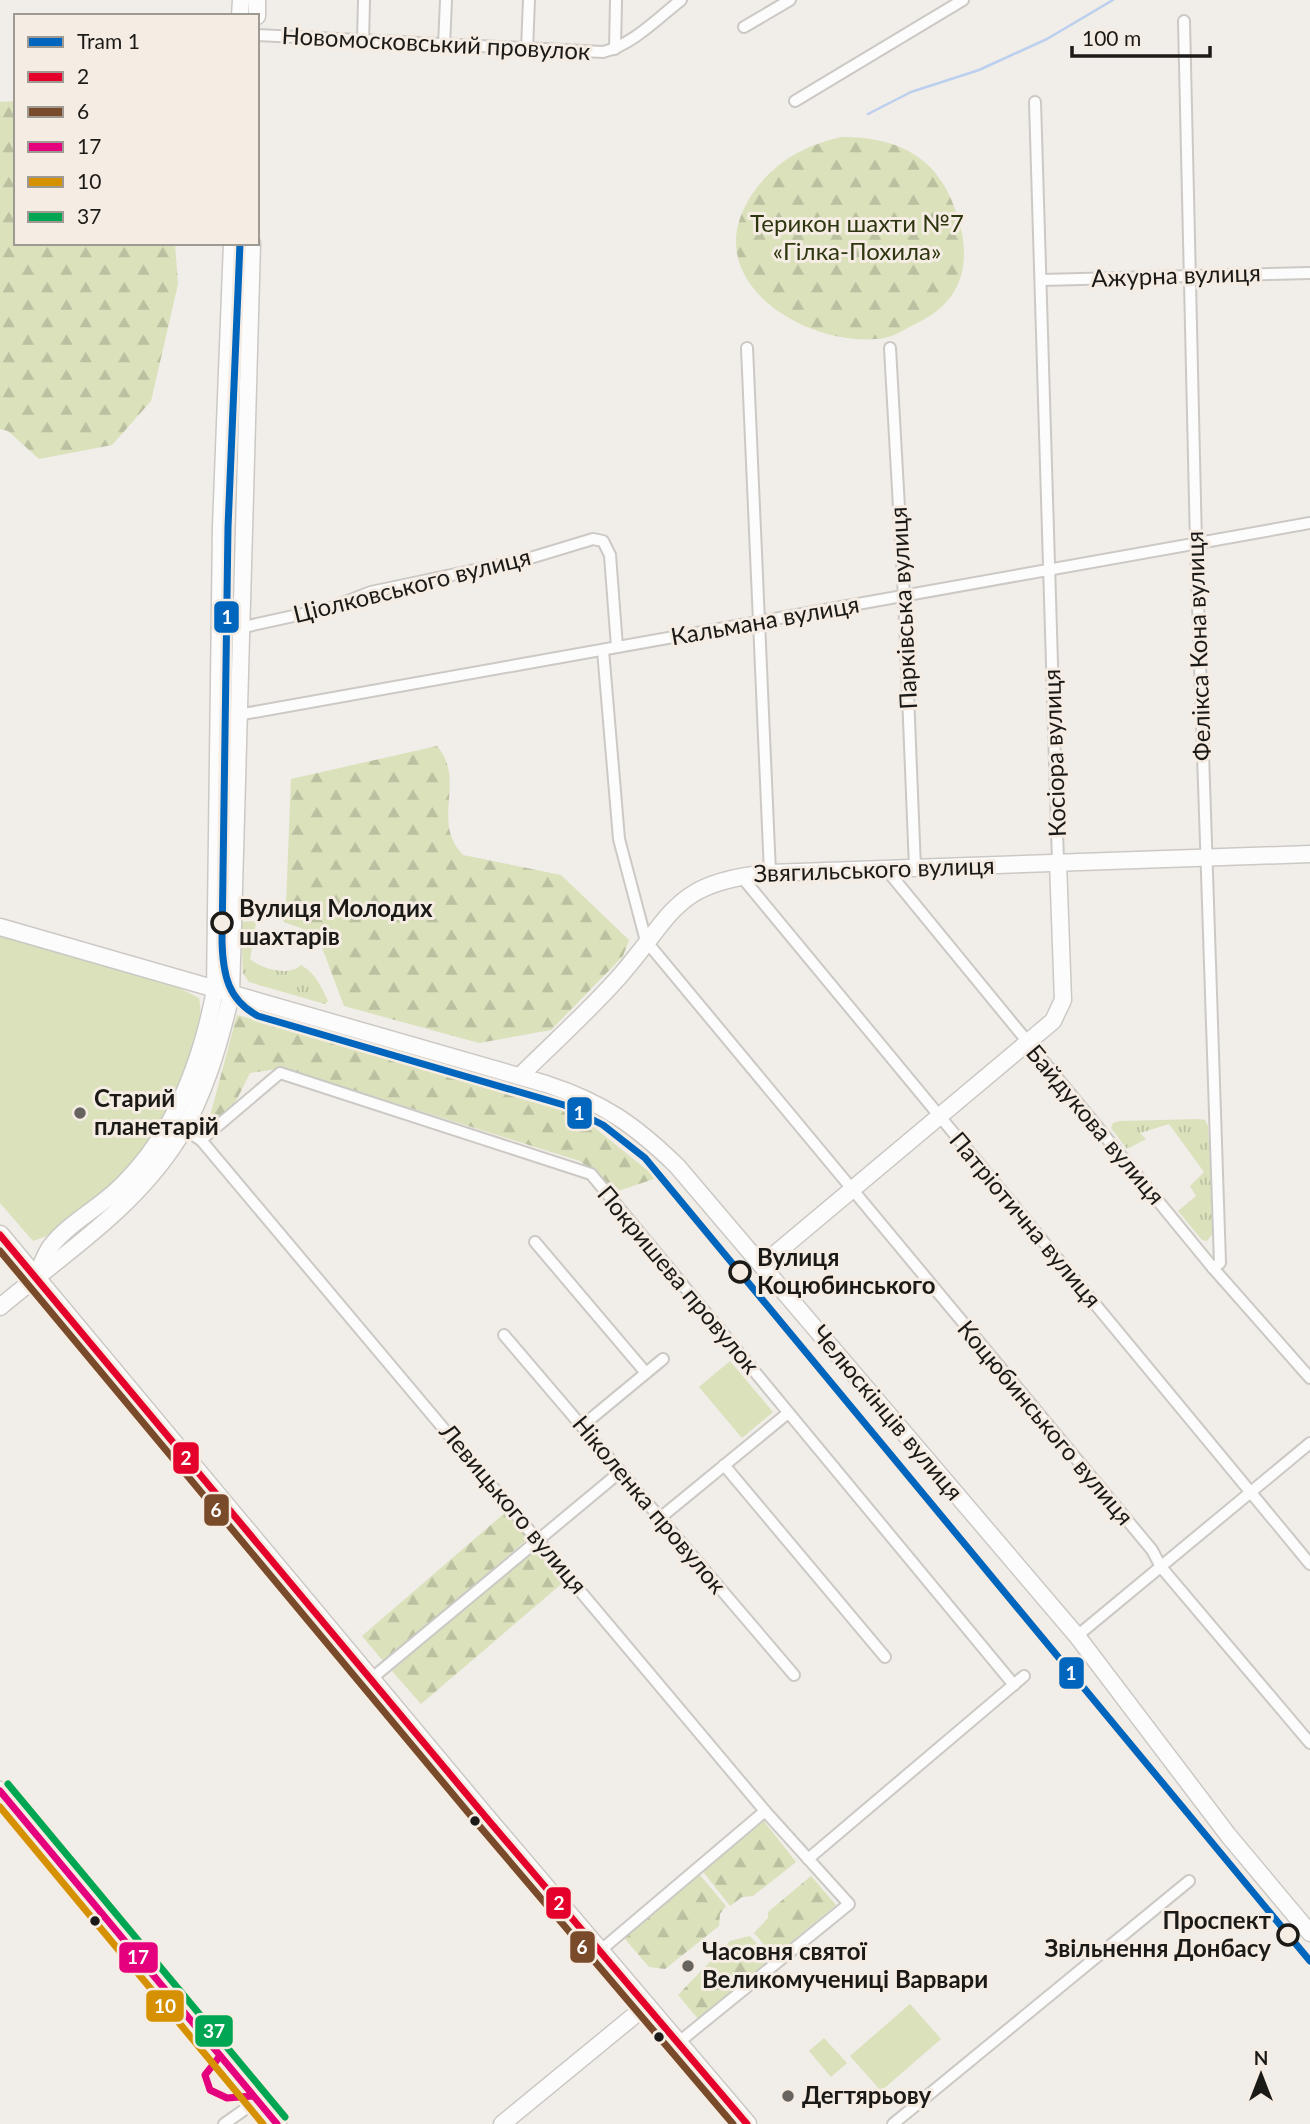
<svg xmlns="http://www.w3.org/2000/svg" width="1310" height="2124" viewBox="0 0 1310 2124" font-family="Lato,sans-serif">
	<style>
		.grass { fill: url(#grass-tufts) }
		.forest { fill: url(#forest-firs) }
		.park { fill: #dae1bb }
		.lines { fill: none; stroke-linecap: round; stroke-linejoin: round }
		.stream { stroke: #bbcfee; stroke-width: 2.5 }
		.street-casing { stroke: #ccc9c5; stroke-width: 14 }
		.secondary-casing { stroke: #ccc9c5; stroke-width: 19 }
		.primary-casing { stroke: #ccc9c5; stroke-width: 21 }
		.street { stroke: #fdfcfc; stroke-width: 10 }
		.secondary { stroke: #fdfcfc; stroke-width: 16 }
		.primary { stroke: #fdfcfc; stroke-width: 18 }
		.bus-1-casing { stroke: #f5ede4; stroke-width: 12 }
		.bus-2-casing { stroke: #f5ede4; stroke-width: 12 }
		.bus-3-casing { stroke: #f5ede4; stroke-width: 12 }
		.bus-4-casing { stroke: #f5ede4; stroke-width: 12 }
		.bus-5-casing { stroke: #f5ede4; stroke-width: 12 }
		.bus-1 { stroke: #e4002b; stroke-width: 7 }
		.bus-2 { stroke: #7a4b2a; stroke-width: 7 }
		.bus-3 { stroke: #e5007d; stroke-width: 7 }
		.bus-4 { stroke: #d69103; stroke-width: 7 }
		.bus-5 { stroke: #00a651; stroke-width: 7 }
		.tram-1-casing { stroke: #f5ede4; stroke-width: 12 }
		.tram-1 { stroke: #0065bd; stroke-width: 7 }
		.stop-dot { fill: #f5ede4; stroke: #1c1a17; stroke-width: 3.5 }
		.poi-dot { fill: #676460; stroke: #f5ede4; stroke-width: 2.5 }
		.bus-dot { fill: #1c1a17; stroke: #f5ede4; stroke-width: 2.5 }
		.labels { text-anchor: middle; stroke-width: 6; stroke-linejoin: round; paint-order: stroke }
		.street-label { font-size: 24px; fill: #1c1a17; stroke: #f5ede4 }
		.park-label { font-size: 24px; fill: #2e360f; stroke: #f5ede4 }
		.stop-label { font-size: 24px; font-weight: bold; fill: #1c1a17; stroke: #f5ede4; text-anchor: start }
		.poi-label { font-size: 24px; font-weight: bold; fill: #1c1a17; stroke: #f5ede4; text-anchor: start }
		.line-badge { stroke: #f5ede4; stroke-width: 2.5 }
		.badge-label { font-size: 19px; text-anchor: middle; font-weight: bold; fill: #fff }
	</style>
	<defs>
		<pattern id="grass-tufts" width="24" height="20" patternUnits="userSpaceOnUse" patternTransform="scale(1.75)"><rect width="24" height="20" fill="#dae1bb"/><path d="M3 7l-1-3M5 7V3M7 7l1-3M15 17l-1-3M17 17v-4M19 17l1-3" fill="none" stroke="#bac0a0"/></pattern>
		<pattern id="forest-firs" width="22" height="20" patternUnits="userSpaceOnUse" patternTransform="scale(1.75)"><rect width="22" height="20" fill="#dae1bb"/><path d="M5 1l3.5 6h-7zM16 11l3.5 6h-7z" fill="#bac0a0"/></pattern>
	</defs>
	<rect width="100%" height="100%" fill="#f1ede8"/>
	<g class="grass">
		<path d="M 253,921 L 256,923 L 250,959 C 261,969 290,977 301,965 C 316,974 321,986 328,1001 L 325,1004 L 249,982 L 243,973 L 241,922 Z"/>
		<path d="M 1198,1119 L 1205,1120 L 1208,1126 L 1214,1232 L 1207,1241 L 1202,1240 L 1178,1211 L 1196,1196 L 1190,1186 L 1204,1172 L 1169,1124 L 1140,1133 L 1146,1139 L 1127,1149 L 1111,1128 L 1113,1123 L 1120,1121 Z"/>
	</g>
	<g class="forest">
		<path d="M 16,101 L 16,243 L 175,243 L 178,284 L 151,401 L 112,445 L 39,459 L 8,431 L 0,429 L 0,102 Z"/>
		<path d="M 841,137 C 903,137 942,160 959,221 C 971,263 962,299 923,320 C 911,325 897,336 884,338 C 812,350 699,285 748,201 C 769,165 802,146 841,137 Z"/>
		<path d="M 437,746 C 467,781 430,821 463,855 L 561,875 L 629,940 L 623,956 L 551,1030 L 479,1043 L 344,1006 L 317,934 L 284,922 L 280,907 L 286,904 L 291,779 Z"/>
		<path d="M 237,1015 L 414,1063 L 580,1116 L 657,1178 L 618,1191 L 580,1161 L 283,1068 L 250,1073 L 231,1111 L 208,1124 Z"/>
		<path d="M 507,1511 L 530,1537 L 384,1662 L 362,1636 Z"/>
		<path d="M 537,1547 L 566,1580 L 421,1704 L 392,1671 Z"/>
		<path d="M 763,1820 L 796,1862 L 753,1896 L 742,1897 L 730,1906 L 701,1869 Z"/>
		<path d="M 700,1875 L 726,1906 L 720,1914 L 719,1926 L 665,1969 L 649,1967 L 624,1938 Z"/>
		<path d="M 811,1876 L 836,1905 L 774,1956 L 754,1933 L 768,1918 L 768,1912 Z"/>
		<path d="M 750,1936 L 770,1959 L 699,2020 L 678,1995 L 730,1941 Z"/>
	</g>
	<g class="park">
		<path d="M 0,936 L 177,987 L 199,998 C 214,1075 106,1220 33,1241 L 0,1203 Z"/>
		<path d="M 730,1361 L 773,1412 L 742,1438 L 699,1387 Z"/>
		<path d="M 910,2004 L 941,2039 L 881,2091 L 850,2056 Z"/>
		<path d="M 824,2038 L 847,2063 L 831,2077 L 809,2051 Z"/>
	</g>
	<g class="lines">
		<path class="stream" d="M 868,114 L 911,92 L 979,70 L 1047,39 L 1113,0"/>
		<defs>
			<g id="street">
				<path d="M 1184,21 L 1196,544 L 1220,1263 L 1213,1268"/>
				<path d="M 744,27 L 790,0"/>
				<path d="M 257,35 L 603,52 C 632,45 657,19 681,0"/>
				<path d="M 363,42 L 364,0"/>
				<path d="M 444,46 L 446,0"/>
				<path d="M 527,49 L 529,0"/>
				<path d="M 615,49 L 616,0"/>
				<path d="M 795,101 L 963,0"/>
				<path d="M 1035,102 L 1058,862"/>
				<path d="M 1042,280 L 1310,273"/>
				<path d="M 747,348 L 770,873"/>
				<path d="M 890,348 L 904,596 L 915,868"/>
				<path d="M 219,627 L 239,628 L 330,608 L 371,592 L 527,559 L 593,539 L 603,541 L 610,555 L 617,647"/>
				<path d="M 603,650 L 619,839 L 646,941 L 1152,1550 L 1161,1567 L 1310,1743"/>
				<path d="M 221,718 L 1310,523"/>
				<path d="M 886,869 L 1213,1268 L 1310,1378"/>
				<path d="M 741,876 L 1310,1564"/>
				<path d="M 179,1126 L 201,1140 L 765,1811 L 849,1904 L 679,2042"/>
				<path d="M 201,1140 L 280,1073 L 591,1174 L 1014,1685"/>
				<path d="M 535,1242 L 646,1373"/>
				<path d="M 504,1335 L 794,1675"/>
				<path d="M 582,1426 L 663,1359"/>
				<path d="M 724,1465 L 885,1657"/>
				<path d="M 660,1518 L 788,1413"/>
				<path d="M 1077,1636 L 1310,1443"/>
				<path d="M 371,1679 L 620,1472"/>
				<path d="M 808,1859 L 1024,1676"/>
				<path d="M 601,1950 L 765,1811"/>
				<path d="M 224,2124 L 258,2100"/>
				<path d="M 893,2124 L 1189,1881"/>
			</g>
			<g id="secondary">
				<path d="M 240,16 L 241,0"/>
				<path d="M 257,16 L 257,0"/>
				<path d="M 0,927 L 546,1084 C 602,1102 635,1125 677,1166 L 1077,1636 L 1228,1835 L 1310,1933"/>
				<path d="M 520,1076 C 553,1043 588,1012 619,977 C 675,913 673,882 770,873 L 1310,854"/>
				<path d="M 762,1265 L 1053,1021 L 1063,1000 L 1058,862"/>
				<path d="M 37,1275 C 41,1266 45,1254 51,1246 C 68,1224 97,1209 117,1190 C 174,1137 201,1064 215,990 L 221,527 L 232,243"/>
				<path d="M 0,1307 C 62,1255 134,1209 178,1139 C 205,1095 219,1045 231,995 L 252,243"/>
				<path d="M 502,2124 L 647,2005"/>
			</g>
			<g id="primary">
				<path d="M 0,1235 L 484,1815 L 747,2124"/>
				<path d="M 0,1791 L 277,2124"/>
			</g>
		</defs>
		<use href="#street" class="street-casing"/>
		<use href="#secondary" class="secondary-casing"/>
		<use href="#primary" class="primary-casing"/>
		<use href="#street" class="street"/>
		<use href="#secondary" class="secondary"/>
		<use href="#primary" class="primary"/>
		<defs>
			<path id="bus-1" d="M 0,1235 L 484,1815 L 747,2124"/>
			<path id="bus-2" d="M 0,1251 L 476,1822 L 733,2124"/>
			<g id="bus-3">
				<path d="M 0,1791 L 277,2124"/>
				<path d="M 220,2056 L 205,2075 L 210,2090 L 227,2098 L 253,2096"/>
			</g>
			<path id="bus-4" d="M 0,1807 L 263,2124"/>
			<path id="bus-5" d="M 8,1784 L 285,2117"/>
		</defs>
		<use href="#bus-1" class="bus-1-casing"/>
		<use href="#bus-2" class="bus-2-casing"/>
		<use href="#bus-3" class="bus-3-casing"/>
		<use href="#bus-4" class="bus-4-casing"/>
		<use href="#bus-5" class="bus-5-casing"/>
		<use href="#bus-1" class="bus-1"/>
		<use href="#bus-2" class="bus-2"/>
		<use href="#bus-3" class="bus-3"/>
		<use href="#bus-4" class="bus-4"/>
		<use href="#bus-5" class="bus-5"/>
		<defs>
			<path id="tram-1" d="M 240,243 L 228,527 L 222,942 C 223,975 228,1000 258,1016 L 564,1105 L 603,1125 L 645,1158 L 1310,1961"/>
		</defs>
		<use href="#tram-1" class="tram-1-casing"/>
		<use href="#tram-1" class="tram-1"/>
	</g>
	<g class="stop-dot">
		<circle cx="222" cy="923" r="10"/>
		<circle cx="740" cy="1272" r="10"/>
		<circle cx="1288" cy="1935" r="10"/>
	</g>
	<g class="poi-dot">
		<circle cx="80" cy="1113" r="7"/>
		<circle cx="688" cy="1966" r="7"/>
		<circle cx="788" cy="2096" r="7"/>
	</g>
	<g class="bus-dot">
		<circle cx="475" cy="1821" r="6"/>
		<circle cx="95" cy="1921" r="6"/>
		<circle cx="659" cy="2037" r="6"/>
	</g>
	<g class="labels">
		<g class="street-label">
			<text transform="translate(436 44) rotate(3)" y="8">Новомосковський провулок</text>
			<text transform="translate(1176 276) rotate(-2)" y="8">Ажурна вулиця</text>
			<text transform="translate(412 586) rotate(-14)" y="8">Ціолковського вулиця</text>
			<text transform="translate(904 608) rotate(-93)" y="8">Парківська вулиця</text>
			<text transform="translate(765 621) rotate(-10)" y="8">Кальмана вулиця</text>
			<text transform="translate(1199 646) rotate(-92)" y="8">Фелікса Кона вулиця</text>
			<text transform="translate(1055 753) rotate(-92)" y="8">Косіора вулиця</text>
			<text transform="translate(874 870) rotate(-2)" y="8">Звягильського вулиця</text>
			<text transform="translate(1095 1125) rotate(50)" y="8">Байдукова вулиця</text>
			<text transform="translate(1025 1220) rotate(50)" y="8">Патріотична вулиця</text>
			<text transform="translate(678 1280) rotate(50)" y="8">Покришева провулок</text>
			<text transform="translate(887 1413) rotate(50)" y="8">Челюскінців вулиця</text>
			<text transform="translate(1045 1423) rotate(50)" y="8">Коцюбинського вулиця</text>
			<text transform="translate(649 1505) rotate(50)" y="8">Ніколенка провулок</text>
			<text transform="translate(513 1509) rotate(50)" y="8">Левицького вулиця</text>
		</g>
		<g class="park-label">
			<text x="857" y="232">Терикон шахти №7<tspan x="857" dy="28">«Гілка-Похила»</tspan></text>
		</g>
		<g class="stop-label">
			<text x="239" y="917">Вулиця Молодих<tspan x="239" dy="28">шахтарів</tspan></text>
			<text x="757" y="1266">Вулиця<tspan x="757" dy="28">Коцюбинського</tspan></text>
			<text x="1271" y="1929" text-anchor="end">Проспект<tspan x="1271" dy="28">Звільнення Донбасу</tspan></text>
		</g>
		<g class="poi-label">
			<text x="94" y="1107">Старий<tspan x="94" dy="28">планетарій</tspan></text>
			<text x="702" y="1960">Часовня святої<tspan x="702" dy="28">Великомучениці Варвари</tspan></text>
			<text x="802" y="2104">Дегтярьову</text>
		</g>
	</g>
	<g class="line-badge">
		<rect x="213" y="600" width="27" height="34" rx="7" fill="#0065bd"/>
		<rect x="566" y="1096" width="27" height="34" rx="7" fill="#0065bd"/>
		<rect x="172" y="1441" width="28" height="34" rx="7" fill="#e4002b"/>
		<rect x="203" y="1493" width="27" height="34" rx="7" fill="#7a4b2a"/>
		<rect x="1058" y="1656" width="27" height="34" rx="7" fill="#0065bd"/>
		<rect x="545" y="1886" width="27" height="34" rx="7" fill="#e4002b"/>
		<rect x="569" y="1930" width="27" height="34" rx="7" fill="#7a4b2a"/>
		<rect x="118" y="1941" width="41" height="33" rx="7" fill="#e5007d"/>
		<rect x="145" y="1989" width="40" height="34" rx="7" fill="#d69103"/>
		<rect x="194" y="2014" width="40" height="34" rx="7" fill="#00a651"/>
	</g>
	<g class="badge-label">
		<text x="227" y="624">1</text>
		<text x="579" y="1120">1</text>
		<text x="186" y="1465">2</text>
		<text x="216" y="1517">6</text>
		<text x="1071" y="1680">1</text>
		<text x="559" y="1910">2</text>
		<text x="582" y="1954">6</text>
		<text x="138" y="1964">17</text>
		<text x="165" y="2013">10</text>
		<text x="214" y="2038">37</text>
	</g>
	<rect x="14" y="14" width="245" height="231" fill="#f5ede4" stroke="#9e9992" stroke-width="2"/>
	<rect x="28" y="37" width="35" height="10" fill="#0065bd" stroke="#9e9992" stroke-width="2"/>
	<text x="77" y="49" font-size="21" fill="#1c1a17">Tram 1</text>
	<rect x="28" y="72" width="35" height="10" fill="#e4002b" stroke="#9e9992" stroke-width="2"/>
	<text x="77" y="84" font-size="21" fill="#1c1a17">2</text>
	<rect x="28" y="107" width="35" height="10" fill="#7a4b2a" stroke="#9e9992" stroke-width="2"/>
	<text x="77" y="119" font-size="21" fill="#1c1a17">6</text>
	<rect x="28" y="142" width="35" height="10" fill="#e5007d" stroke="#9e9992" stroke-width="2"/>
	<text x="77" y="154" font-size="21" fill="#1c1a17">17</text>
	<rect x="28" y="177" width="35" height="10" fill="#d69103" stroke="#9e9992" stroke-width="2"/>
	<text x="77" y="189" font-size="21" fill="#1c1a17">10</text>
	<rect x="28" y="212" width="35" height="10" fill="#00a651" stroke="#9e9992" stroke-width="2"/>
	<text x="77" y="224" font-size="21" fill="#1c1a17">37</text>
	<g transform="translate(1261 2075)" stroke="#f5ede4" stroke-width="5" paint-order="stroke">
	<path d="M0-5L12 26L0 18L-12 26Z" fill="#1c1a17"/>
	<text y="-10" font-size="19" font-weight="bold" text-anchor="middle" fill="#1c1a17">N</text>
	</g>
	<path d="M1072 46v10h138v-10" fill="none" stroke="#1c1a17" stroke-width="3.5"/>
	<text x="1082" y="46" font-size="21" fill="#1c1a17" stroke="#f5ede4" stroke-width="5" paint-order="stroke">100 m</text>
</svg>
